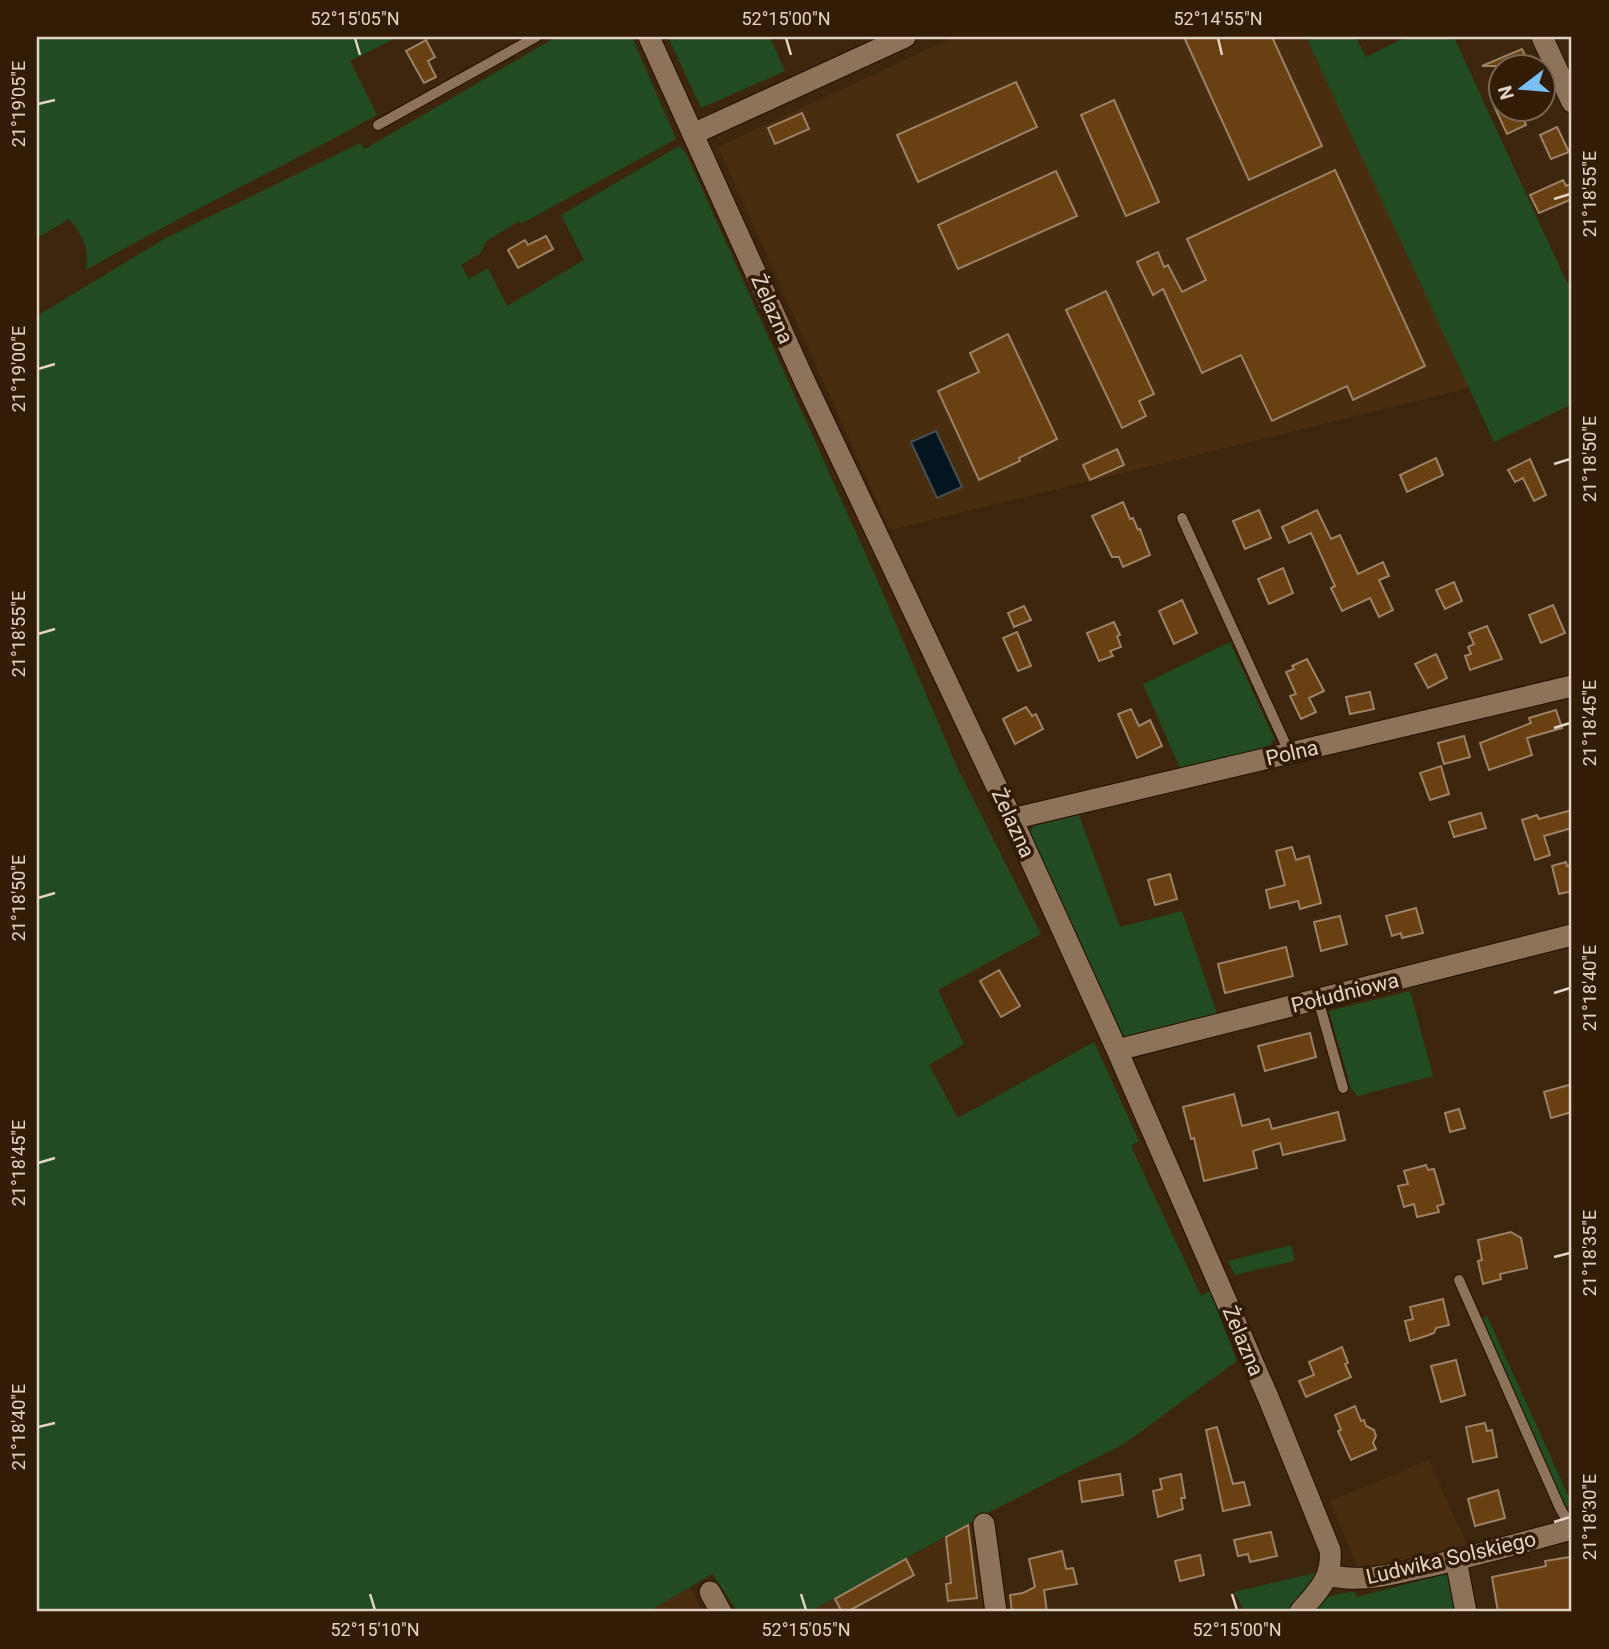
<svg xmlns="http://www.w3.org/2000/svg" width="1609" height="1649" viewBox="0 0 1609 1649" font-family="Roboto,sans-serif">
	<style>
		.built { fill: #492d0f }
		.green { fill: #224b22 }
		.water { fill: #031620; stroke: #464f52; stroke-width: 2 }
		.building { fill: #694011; stroke: #9c8167; stroke-width: 2 }
		.lines { fill: none; stroke-linecap: round; stroke-linejoin: round }
		.lane-casing { stroke: #220e00; stroke-width: 12 }
		.street-casing { stroke: #220e00; stroke-width: 23 }
		.lane { stroke: #8d735a; stroke-width: 10 }
		.street { stroke: #8d735a; stroke-width: 21 }
		.ticks { fill: none; stroke: #e2d3c6; stroke-width: 2.5 }
		.labels { text-anchor: middle; stroke-width: 7; stroke-linejoin: round; paint-order: stroke }
		.street-label { font-size: 21px; fill: #e2d3c6; stroke: #321c05 }
		.neatline { fill: none; stroke: #e2d3c6; stroke-width: 2.5 }
		.ticks-label { font-size: 18px; text-anchor: middle; fill: #e2d3c6 }
	</style>
	<rect width="100%" height="100%" fill="#3c260e"/>
	<g class="built">
		<path d="M 954,37 L 1306,37 L 1470,388 L 890,530 L 718,147 Z"/>
		<path d="M 1429,1460 L 1467,1545 L 1368,1572 L 1357,1566 L 1330,1501 Z"/>
		<path d="M 971,1523 L 984,1612 L 810,1612 L 835,1599 Z"/>
		<path d="M 690,1587 L 703,1612 L 648,1612 Z"/>
	</g>
	<g class="green">
		<path d="M 37,37 L 398,37 L 350,61 L 377,115 C 281,168 182,215 86,270 C 90,248 83,236 69,219 L 37,238 Z"/>
		<path d="M 556,37 L 632,37 L 676,139 L 521,224 L 519,221 L 485,242 L 481,253 L 461,265 L 469,279 L 488,268 L 507,306 L 584,260 L 561,215 L 679,146 L 686,153 L 879,584 L 958,769 L 1041,934 L 938,990 L 964,1044 L 929,1065 L 958,1118 L 1094,1042 L 1139,1141 L 1131,1146 L 1201,1296 L 1210,1291 L 1237,1361 L 1124,1444 L 993,1510 L 810,1612 L 738,1612 L 712,1574 L 648,1612 L 37,1612 L 37,316 L 164,239 L 360,143 L 365,149 Z"/>
		<path d="M 668,37 L 770,37 L 785,71 L 701,108 Z"/>
		<path d="M 1306,37 L 1356,37 L 1366,57 L 1406,37 L 1454,37 L 1567,283 L 1572,281 L 1572,404 L 1494,442 Z"/>
		<path d="M 1230,642 L 1274,738 L 1270,746 L 1180,768 L 1143,684 Z"/>
		<path d="M 1079,815 L 1120,927 L 1182,911 L 1218,1016 L 1127,1037 L 1123,1035 L 1030,834 L 1033,826 Z"/>
		<path d="M 1410,991 L 1433,1076 L 1358,1096 L 1351,1088 L 1329,1011 Z"/>
		<path d="M 1291,1245 L 1295,1261 L 1235,1275 L 1228,1261 Z"/>
		<path d="M 1487,1316 L 1572,1504 L 1565,1507 L 1481,1319 Z"/>
		<path d="M 1319,1572 L 1286,1612 L 1245,1612 L 1234,1592 Z"/>
		<path d="M 1450,1573 L 1457,1612 L 1310,1612 C 1322,1595 1335,1594 1355,1592 L 1356,1597 Z"/>
	</g>
	<path class="water" d="M 936,431 L 962,487 L 937,498 L 911,442 Z"/>
	<g class="building">
		<path d="M 1184,37 L 1272,37 L 1322,146 L 1249,180 Z"/>
		<path d="M 426,40 L 435,57 L 428,61 L 436,77 L 424,83 L 406,51 Z"/>
		<path d="M 1522,49 L 1530,66 L 1482,66 Z"/>
		<path d="M 1016,82 L 1037,127 L 918,182 L 897,135 Z"/>
		<path d="M 1114,100 L 1159,202 L 1126,216 L 1081,115 Z"/>
		<path d="M 1495,108 L 1519,108 L 1526,125 L 1507,134 Z"/>
		<path d="M 802,113 L 809,129 L 775,144 L 768,128 Z"/>
		<path d="M 1557,127 L 1569,152 L 1551,159 L 1540,135 Z"/>
		<path d="M 1335,170 L 1425,366 L 1353,400 L 1347,386 L 1272,421 L 1241,355 L 1202,373 L 1163,289 L 1153,295 L 1137,262 L 1158,252 L 1164,267 L 1168,265 L 1182,292 L 1206,280 L 1187,239 Z"/>
		<path d="M 1056,171 L 1077,216 L 958,269 L 938,225 Z"/>
		<path d="M 1563,180 L 1566,186 L 1572,183 L 1572,199 L 1539,213 L 1530,195 Z"/>
		<path d="M 546,236 L 553,249 L 518,268 L 508,250 L 525,240 L 528,245 Z"/>
		<path d="M 1106,291 L 1154,394 L 1139,401 L 1146,416 L 1122,428 L 1066,310 Z"/>
		<path d="M 1008,334 L 1057,439 L 1019,458 L 1020,461 L 979,480 L 938,391 L 979,372 L 970,353 Z"/>
		<path d="M 1117,449 L 1124,465 L 1090,480 L 1083,465 Z"/>
		<path d="M 1436,458 L 1443,475 L 1407,492 L 1400,475 Z"/>
		<path d="M 1530,459 L 1546,495 L 1534,501 L 1523,478 L 1515,482 L 1508,470 Z"/>
		<path d="M 1123,502 L 1130,519 L 1133,518 L 1138,530 L 1140,529 L 1150,555 L 1123,567 L 1119,557 L 1112,557 L 1092,516 Z"/>
		<path d="M 1259,510 L 1271,538 L 1245,549 L 1233,521 Z"/>
		<path d="M 1317,510 L 1331,539 L 1340,535 L 1358,574 L 1383,562 L 1389,576 L 1379,580 L 1393,610 L 1379,617 L 1370,598 L 1342,611 L 1331,588 L 1335,586 L 1311,533 L 1289,543 L 1282,527 Z"/>
		<path d="M 1283,568 L 1293,593 L 1269,604 L 1258,579 Z"/>
		<path d="M 1454,582 L 1462,601 L 1445,609 L 1436,590 Z"/>
		<path d="M 1182,600 L 1197,633 L 1174,644 L 1159,611 Z"/>
		<path d="M 1553,605 L 1565,633 L 1541,643 L 1529,615 Z"/>
		<path d="M 1024,606 L 1031,620 L 1014,627 L 1008,613 Z"/>
		<path d="M 1114,622 L 1120,635 L 1117,636 L 1121,647 L 1110,651 L 1113,656 L 1099,661 L 1087,633 Z"/>
		<path d="M 1487,626 L 1502,659 L 1470,670 L 1465,656 L 1471,654 L 1468,647 L 1474,644 L 1469,633 Z"/>
		<path d="M 1017,632 L 1031,666 L 1018,671 L 1003,638 Z"/>
		<path d="M 1436,654 L 1447,678 L 1428,688 L 1415,664 Z"/>
		<path d="M 1307,659 L 1324,691 L 1309,698 L 1316,712 L 1301,719 L 1290,696 L 1296,694 L 1286,672 L 1294,669 L 1292,666 Z"/>
		<path d="M 1370,692 L 1374,709 L 1350,714 L 1346,697 Z"/>
		<path d="M 1026,707 L 1032,716 L 1036,714 L 1043,729 L 1015,744 L 1003,719 Z"/>
		<path d="M 1131,709 L 1139,726 L 1150,720 L 1162,746 L 1137,758 L 1118,714 Z"/>
		<path d="M 1556,710 L 1562,728 L 1527,738 L 1532,755 L 1489,770 L 1480,743 L 1531,723 L 1529,718 Z"/>
		<path d="M 1464,736 L 1470,757 L 1444,764 L 1438,743 Z"/>
		<path d="M 1441,766 L 1449,794 L 1430,800 L 1420,773 Z"/>
		<path d="M 1572,810 L 1572,828 L 1544,836 L 1550,855 L 1535,860 L 1522,820 L 1537,815 L 1539,819 Z"/>
		<path d="M 1481,813 L 1486,828 L 1454,837 L 1449,822 Z"/>
		<path d="M 1292,847 L 1296,860 L 1309,856 L 1321,903 L 1300,909 L 1298,901 L 1270,908 L 1266,890 L 1285,885 L 1276,851 Z"/>
		<path d="M 1566,862 L 1567,866 L 1572,865 L 1572,891 L 1559,894 L 1552,866 Z"/>
		<path d="M 1170,874 L 1177,899 L 1155,905 L 1148,880 Z"/>
		<path d="M 1416,908 L 1423,933 L 1402,938 L 1401,933 L 1392,936 L 1386,916 Z"/>
		<path d="M 1340,916 L 1347,944 L 1321,951 L 1314,922 Z"/>
		<path d="M 1286,947 L 1293,976 L 1225,993 L 1218,964 Z"/>
		<path d="M 999,970 L 1020,1006 L 1001,1017 L 980,981 Z"/>
		<path d="M 1310,1033 L 1316,1057 L 1265,1071 L 1258,1046 Z"/>
		<path d="M 1572,1084 L 1572,1112 L 1551,1118 L 1544,1092 Z"/>
		<path d="M 1234,1094 L 1242,1126 L 1269,1119 L 1272,1129 L 1338,1112 L 1345,1140 L 1283,1155 L 1280,1143 L 1253,1151 L 1257,1168 L 1204,1181 L 1194,1138 L 1191,1139 L 1183,1107 Z"/>
		<path d="M 1459,1109 L 1465,1128 L 1450,1132 L 1445,1113 Z"/>
		<path d="M 1426,1165 L 1428,1170 L 1434,1169 L 1444,1204 L 1437,1206 L 1439,1212 L 1417,1217 L 1414,1204 L 1404,1207 L 1398,1186 L 1408,1184 L 1404,1171 Z"/>
		<path d="M 1511,1232 L 1521,1238 L 1527,1268 L 1500,1274 L 1501,1279 L 1483,1284 L 1478,1261 L 1482,1260 L 1478,1240 Z"/>
		<path d="M 1443,1299 L 1449,1325 L 1436,1328 L 1434,1333 L 1426,1336 L 1410,1341 L 1405,1321 L 1413,1319 L 1410,1307 Z"/>
		<path d="M 1342,1347 L 1348,1363 L 1345,1364 L 1351,1377 L 1306,1397 L 1299,1381 L 1314,1375 L 1309,1362 Z"/>
		<path d="M 1456,1360 L 1465,1395 L 1441,1402 L 1431,1366 Z"/>
		<path d="M 1355,1406 L 1361,1421 L 1364,1420 L 1366,1426 L 1374,1430 L 1376,1436 L 1373,1443 L 1376,1449 L 1351,1460 L 1338,1431 L 1341,1430 L 1335,1415 Z"/>
		<path d="M 1485,1423 L 1487,1431 L 1492,1430 L 1497,1457 L 1473,1462 L 1466,1427 Z"/>
		<path d="M 1217,1427 L 1233,1484 L 1244,1482 L 1250,1505 L 1223,1511 L 1206,1430 Z"/>
		<path d="M 1120,1474 L 1123,1495 L 1082,1502 L 1079,1481 Z"/>
		<path d="M 1181,1474 L 1185,1498 L 1181,1498 L 1183,1509 L 1158,1517 L 1153,1491 L 1162,1489 L 1160,1479 Z"/>
		<path d="M 1498,1490 L 1505,1518 L 1475,1526 L 1468,1499 Z"/>
		<path d="M 968,1525 L 977,1598 L 948,1601 L 946,1584 L 951,1583 L 946,1537 Z"/>
		<path d="M 1271,1532 L 1277,1556 L 1250,1562 L 1248,1554 L 1238,1556 L 1234,1540 Z"/>
		<path d="M 1062,1551 L 1066,1569 L 1073,1568 L 1077,1584 L 1044,1590 L 1047,1612 L 1012,1612 L 1010,1595 L 1023,1593 L 1035,1587 L 1029,1559 Z"/>
		<path d="M 1200,1555 L 1204,1575 L 1180,1581 L 1175,1561 Z"/>
		<path d="M 1570,1557 L 1572,1570 L 1572,1612 L 1498,1612 L 1492,1577 L 1546,1566 L 1545,1561 Z"/>
		<path d="M 906,1559 L 914,1575 L 847,1612 L 842,1612 L 835,1599 Z"/>
	</g>
	<g class="lines">
		<defs>
			<g id="lane">
				<path d="M 378,125 L 536,37"/>
				<path d="M 1182,518 L 1290,754"/>
				<path d="M 1318,999 L 1343,1088"/>
				<path d="M 1459,1280 L 1560,1508 L 1572,1529"/>
			</g>
			<g id="street">
				<path d="M 649,37 L 804,380 L 1012,819 L 1117,1050 L 1268,1397 L 1330,1550 C 1333,1578 1317,1592 1300,1612"/>
				<path d="M 1542,37 L 1572,102"/>
				<path d="M 693,134 L 905,37"/>
				<path d="M 1012,819 L 1572,686"/>
				<path d="M 1117,1050 L 1572,935"/>
				<path d="M 984,1524 L 996,1612"/>
				<path d="M 1456,1560 L 1466,1612"/>
				<path d="M 1329,1575 C 1363,1584 1396,1573 1430,1566 C 1478,1555 1525,1542 1572,1529"/>
				<path d="M 710,1592 L 721,1612"/>
			</g>
		</defs>
		<use href="#lane" class="lane-casing"/>
		<use href="#street" class="street-casing"/>
		<use href="#lane" class="lane"/>
		<use href="#street" class="street"/>
	</g>
	<path class="ticks" d="M 355,38 L 360,55M 786,38 L 791,55M 1218,38 L 1222,55M 38,104 L 55,100M 1554,199 L 1570,194M 38,369 L 55,364M 1554,464 L 1570,459M 38,634 L 55,629M 1554,728 L 1570,723M 38,898 L 55,893M 1554,993 L 1570,988M 38,1163 L 55,1158M 1554,1257 L 1570,1253M 38,1427 L 55,1423M 1554,1522 L 1570,1517M 370,1594 L 375,1610M 801,1594 L 806,1610M 1232,1594 L 1237,1610"/>
	<g class="labels">
		<g class="street-label">
			<text transform="translate(772 309) rotate(66)" y="7">Żelazna</text>
			<text transform="translate(1292 753) rotate(-13)" y="7">Polna</text>
			<text transform="translate(1013 823) rotate(65)" y="7">Żelazna</text>
			<text transform="translate(1345 993) rotate(-14)" y="7">Południowa</text>
			<text transform="translate(1243 1341) rotate(67)" y="7">Żelazna</text>
			<text transform="translate(1451 1558) rotate(-13)" y="7">Ludwika Solskiego</text>
		</g>
	</g>
	<rect width="1609" height="1649" fill="none" stroke="#321c05" stroke-width="77"/>
	<g transform="translate(1522 88) rotate(254)"><circle r="33" fill="#321c05" stroke="#786552" stroke-width="2"/>
	<path d="M0-5L12 26L0 18L-12 26Z" fill="#7abff8"/>
	<text y="-10" font-size="19" font-weight="bold" text-anchor="middle" fill="#e2d3c6">N</text>
	</g>
	<rect x="38" y="38" width="1532" height="1572" class="neatline"/>
	<g class="ticks-label">
		<text x="355" y="25">52°15'05"N</text>
		<text x="786" y="25">52°15'00"N</text>
		<text x="1218" y="25">52°14'55"N</text>
		<text transform="translate(19 104) rotate(-90)" y="6">21°19'05"E</text>
		<text transform="translate(1590 194) rotate(-90)" y="6">21°18'55"E</text>
		<text transform="translate(19 369) rotate(-90)" y="6">21°19'00"E</text>
		<text transform="translate(1590 459) rotate(-90)" y="6">21°18'50"E</text>
		<text transform="translate(19 634) rotate(-90)" y="6">21°18'55"E</text>
		<text transform="translate(1590 723) rotate(-90)" y="6">21°18'45"E</text>
		<text transform="translate(19 898) rotate(-90)" y="6">21°18'50"E</text>
		<text transform="translate(1590 988) rotate(-90)" y="6">21°18'40"E</text>
		<text transform="translate(19 1163) rotate(-90)" y="6">21°18'45"E</text>
		<text transform="translate(1590 1253) rotate(-90)" y="6">21°18'35"E</text>
		<text transform="translate(19 1427) rotate(-90)" y="6">21°18'40"E</text>
		<text transform="translate(1590 1517) rotate(-90)" y="6">21°18'30"E</text>
		<text x="375" y="1636">52°15'10"N</text>
		<text x="806" y="1636">52°15'05"N</text>
		<text x="1237" y="1636">52°15'00"N</text>
	</g>
</svg>
